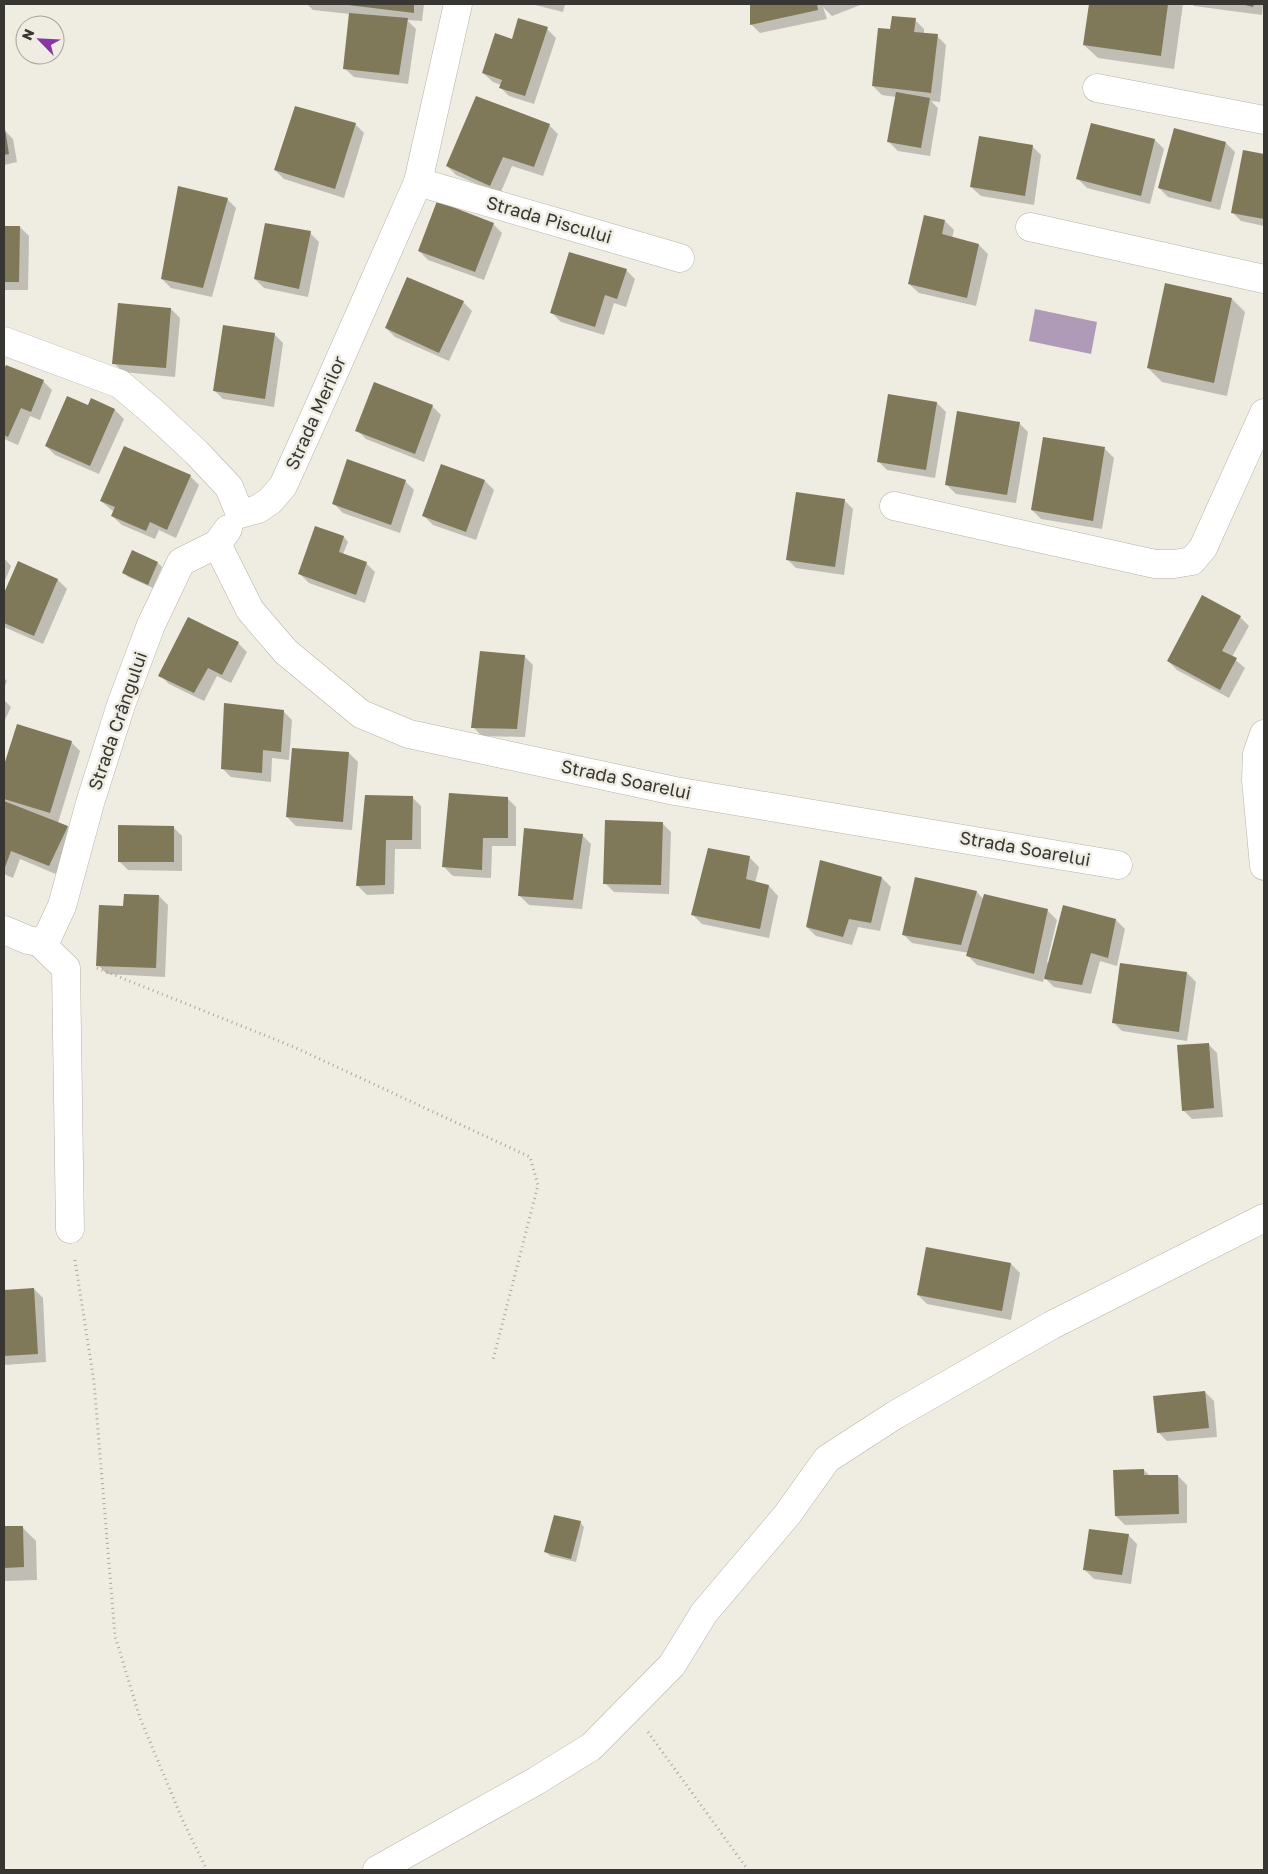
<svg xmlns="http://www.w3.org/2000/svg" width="1268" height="1874" viewBox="0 0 1268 1874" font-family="'Golos Text',sans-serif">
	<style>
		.water { fill: #af9ab7 }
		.shadow { fill: #0003 }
		.building { fill: #7f7959 }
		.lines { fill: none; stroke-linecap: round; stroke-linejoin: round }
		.street-casing { stroke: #b5b3a9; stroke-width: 29 }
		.path { stroke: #a9a79f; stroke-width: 3; stroke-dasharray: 1 4; stroke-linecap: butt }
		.street { stroke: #fff; stroke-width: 28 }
		.labels { text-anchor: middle; stroke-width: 5; stroke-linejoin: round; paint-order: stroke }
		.street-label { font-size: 18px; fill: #373632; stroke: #efede2 }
	</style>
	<rect width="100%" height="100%" fill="#efede2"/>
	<path class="water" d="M 1035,309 L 1097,322 L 1091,354 L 1029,341 Z"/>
	<g class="shadow">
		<path d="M 307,4 L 424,4 L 422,21 L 407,20 L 416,29 L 408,84 L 354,77 L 344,68 L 350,14 L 313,10 Z"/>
		<path d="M 531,4 L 565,4 L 563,12 Z"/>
		<path d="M 751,4 L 863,4 L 832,16 L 823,7 L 827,19 L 760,33 L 751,24 Z"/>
		<path d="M 1090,4 L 1183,4 L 1174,69 L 1098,58 L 1084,45 Z"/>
		<path d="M 1192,4 L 1263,4 L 1262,15 L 1194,6 Z"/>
		<path d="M 915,20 L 924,29 L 924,34 L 937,36 L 946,45 L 940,102 L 931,101 L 938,108 L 930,156 L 898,151 L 889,142 L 896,97 L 882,95 L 873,86 Z"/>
		<path d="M 547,29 L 556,38 L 534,104 L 509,96 L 500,87 L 501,85 L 493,82 L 483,73 L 512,40 Z"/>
		<path d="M 355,124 L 364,133 L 344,198 L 284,179 L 275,170 Z"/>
		<path d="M 549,125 L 558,134 L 543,176 L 512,166 L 500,194 L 456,175 L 447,166 Z"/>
		<path d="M 4,130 L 13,139 L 17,162 L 4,165 Z"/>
		<path d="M 1155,140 L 1164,149 L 1150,204 L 1087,188 L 1078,179 Z"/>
		<path d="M 1226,143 L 1235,152 L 1220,210 L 1168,197 L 1159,188 Z"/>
		<path d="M 1032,146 L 1041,155 L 1034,205 L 981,196 L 971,187 Z"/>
		<path d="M 1244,151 L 1264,155 L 1264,226 L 1241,221 L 1232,212 Z"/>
		<path d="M 227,199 L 236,208 L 212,297 L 171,288 L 162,279 Z"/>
		<path d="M 945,221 L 954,230 L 952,238 L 979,245 L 988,254 L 976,306 L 919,293 L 909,284 Z"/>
		<path d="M 493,224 L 502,233 L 484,280 L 428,260 L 419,251 Z"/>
		<path d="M 4,227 L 20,227 L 29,236 L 28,290 L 4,290 Z"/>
		<path d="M 310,233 L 319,242 L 308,297 L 264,288 L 255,279 Z"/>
		<path d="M 626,270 L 635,279 L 626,307 L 614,303 L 604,335 L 561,322 L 552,313 Z"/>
		<path d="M 407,278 L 463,302 L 472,311 L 449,361 L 395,337 L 386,328 Z"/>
		<path d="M 1232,299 L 1245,312 L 1227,396 L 1162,382 L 1148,368 Z"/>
		<path d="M 171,309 L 180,318 L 175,377 L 123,372 L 114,363 Z"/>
		<path d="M 274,334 L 283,343 L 274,407 L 223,399 L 214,390 Z"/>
		<path d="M 6,366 L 43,381 L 52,390 L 40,420 L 30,416 L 18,445 L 4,439 L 4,373 Z"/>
		<path d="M 889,395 L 937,403 L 946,412 L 935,478 L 887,470 L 878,461 Z"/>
		<path d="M 92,400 L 115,410 L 124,419 L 99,474 L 55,455 L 46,446 L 89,407 Z"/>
		<path d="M 432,406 L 441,415 L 424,462 L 366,439 L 357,430 Z"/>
		<path d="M 1019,423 L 1028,432 L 1016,503 L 956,494 L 946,484 Z"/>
		<path d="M 1105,449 L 1114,458 L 1102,529 L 1041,519 L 1032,510 Z"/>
		<path d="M 442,465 L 485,481 L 494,490 L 476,540 L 433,525 L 424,516 Z"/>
		<path d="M 190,476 L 199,485 L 176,538 L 159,530 L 155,539 L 122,525 L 112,516 L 114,512 L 101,501 Z"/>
		<path d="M 405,481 L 414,490 L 400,533 L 343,513 L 334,504 Z"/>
		<path d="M 844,500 L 853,509 L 844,575 L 796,568 L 787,559 Z"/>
		<path d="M 316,528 L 344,537 L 348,542 L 343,554 L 366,563 L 375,572 L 365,603 L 309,583 L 300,574 Z"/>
		<path d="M 4,558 L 11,566 L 4,583 Z"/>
		<path d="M 18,563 L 58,580 L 67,589 L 43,644 L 4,627 L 4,596 Z"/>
		<path d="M 158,563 L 162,567 L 153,588 L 128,577 L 124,573 Z"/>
		<path d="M 1203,597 L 1240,617 L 1249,626 L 1232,657 L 1245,668 L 1229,698 L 1177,670 L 1168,661 Z"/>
		<path d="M 238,643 L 247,652 L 231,683 L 217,676 L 204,701 L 169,684 L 160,675 Z"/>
		<path d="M 524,656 L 533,665 L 525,737 L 482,736 L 473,727 Z"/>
		<path d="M 4,678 L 7,681 L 4,688 Z"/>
		<path d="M 4,700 L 11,707 L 4,722 Z"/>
		<path d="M 283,711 L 292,720 L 289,760 L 272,758 L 271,782 L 231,777 L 222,768 Z"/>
		<path d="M 17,726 L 71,742 L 80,751 L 58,823 L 68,827 L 76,836 L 58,875 L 20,859 L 13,878 L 4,874 L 4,770 Z"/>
		<path d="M 349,753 L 358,762 L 352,830 L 296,826 L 287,817 Z"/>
		<path d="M 412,797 L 421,806 L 421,849 L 395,849 L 394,894 L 367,895 L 358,886 Z"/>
		<path d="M 507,798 L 516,807 L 516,846 L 492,846 L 491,878 L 453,876 L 444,867 Z"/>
		<path d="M 662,823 L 671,832 L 669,894 L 614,892 L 605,883 Z"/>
		<path d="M 173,827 L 182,836 L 182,871 L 128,870 L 119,861 Z"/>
		<path d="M 582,835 L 591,844 L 582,909 L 529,905 L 520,896 Z"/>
		<path d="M 709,849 L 750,858 L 759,867 L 755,883 L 769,886 L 778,896 L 769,938 L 702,924 L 693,915 Z"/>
		<path d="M 882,878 L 891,887 L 880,931 L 858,927 L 852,945 L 816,936 L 807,927 Z"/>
		<path d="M 977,892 L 984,900 L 985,895 L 1048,911 L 1057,920 L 1047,962 L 1049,963 L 1116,920 L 1125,929 L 1117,966 L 1100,961 L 1091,994 L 1054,987 L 1044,977 L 1043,982 L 977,965 L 968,956 L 969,953 L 912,943 L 903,934 Z"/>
		<path d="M 159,896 L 168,905 L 165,977 L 107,974 L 98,965 L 125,908 Z"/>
		<path d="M 1187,973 L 1196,982 L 1187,1041 L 1122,1031 L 1113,1022 Z"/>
		<path d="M 1208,1044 L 1217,1053 L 1223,1117 L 1192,1119 L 1183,1110 Z"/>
		<path d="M 1011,1264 L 1020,1273 L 1011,1320 L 927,1304 L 918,1295 Z"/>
		<path d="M 34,1289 L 43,1298 L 46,1362 L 4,1365 L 4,1291 Z"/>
		<path d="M 1205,1392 L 1214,1401 L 1217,1437 L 1167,1441 L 1158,1432 Z"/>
		<path d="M 1144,1470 L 1150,1476 L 1178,1476 L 1187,1485 L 1187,1523 L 1125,1525 L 1116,1516 Z"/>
		<path d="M 580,1522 L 584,1527 L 576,1562 L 550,1556 L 546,1552 Z"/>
		<path d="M 22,1527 L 36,1541 L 37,1580 L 4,1581 L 4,1528 Z"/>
		<path d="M 1128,1535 L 1137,1544 L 1131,1584 L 1094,1579 L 1085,1570 Z"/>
	</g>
	<g class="building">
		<path d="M 340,4 L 414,4 L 414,13 Z"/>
		<path d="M 750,4 L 817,4 L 818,10 L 750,25 Z"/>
		<path d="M 1089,4 L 1168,4 L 1161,56 L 1083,45 Z"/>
		<path d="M 1241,4 L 1254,4 L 1253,7 Z"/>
		<path d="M 349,13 L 408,18 L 399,75 L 343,69 Z"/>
		<path d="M 892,16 L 916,18 L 914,32 L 938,34 L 931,93 L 872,86 L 878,28 L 890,29 Z"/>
		<path d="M 518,18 L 548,27 L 525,96 L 499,88 L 502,80 L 482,73 L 495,33 L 512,39 Z"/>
		<path d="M 896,92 L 930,98 L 921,148 L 887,142 Z"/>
		<path d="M 476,96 L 550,124 L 534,167 L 503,157 L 490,186 L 446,166 Z"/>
		<path d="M 295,106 L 356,123 L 335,189 L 274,170 Z"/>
		<path d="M 1091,123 L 1155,139 L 1141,196 L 1076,179 Z"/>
		<path d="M 1174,128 L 1226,142 L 1211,202 L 1158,188 Z"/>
		<path d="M 5,129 L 9,154 L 4,155 L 4,130 Z"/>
		<path d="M 979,136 L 1033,145 L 1025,196 L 970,187 Z"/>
		<path d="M 1243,150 L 1264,154 L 1264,219 L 1231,213 Z"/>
		<path d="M 178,186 L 228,198 L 203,288 L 161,279 Z"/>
		<path d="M 437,201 L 494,223 L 475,272 L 418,251 Z"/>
		<path d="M 924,215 L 945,220 L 942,234 L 979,244 L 967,298 L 908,284 Z"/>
		<path d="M 265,223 L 311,231 L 299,289 L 254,279 Z"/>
		<path d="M 4,226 L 20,226 L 19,282 L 4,282 Z"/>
		<path d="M 569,252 L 627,269 L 617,299 L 605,295 L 595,327 L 550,313 Z"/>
		<path d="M 407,277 L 464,301 L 439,353 L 385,328 Z"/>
		<path d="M 1165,283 L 1232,298 L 1214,383 L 1147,368 Z"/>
		<path d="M 118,303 L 171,308 L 166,368 L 112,364 Z"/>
		<path d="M 223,325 L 275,333 L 265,399 L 213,391 Z"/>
		<path d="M 6,365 L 44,380 L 31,412 L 21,408 L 8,437 L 4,435 L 4,369 Z"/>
		<path d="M 374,382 L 433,405 L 415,454 L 355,431 Z"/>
		<path d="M 888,394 L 937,402 L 926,470 L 877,462 Z"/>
		<path d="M 67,396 L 88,405 L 91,398 L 115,409 L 90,466 L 45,446 Z"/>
		<path d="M 957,411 L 1020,422 L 1007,495 L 945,485 Z"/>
		<path d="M 1043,437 L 1105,447 L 1093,521 L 1031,510 Z"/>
		<path d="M 124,446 L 191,475 L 167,530 L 150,522 L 146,531 L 111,516 L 115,507 L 100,501 Z"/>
		<path d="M 347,459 L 406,480 L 391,525 L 332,504 Z"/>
		<path d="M 441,464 L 485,480 L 466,532 L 422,516 Z"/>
		<path d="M 796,492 L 845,499 L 835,567 L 786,560 Z"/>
		<path d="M 315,526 L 344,536 L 339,552 L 367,562 L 356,595 L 298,574 Z"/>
		<path d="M 132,550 L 158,562 L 148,585 L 122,573 Z"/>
		<path d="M 18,561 L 58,579 L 34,636 L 4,623 L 4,593 Z"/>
		<path d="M 1202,595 L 1241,616 L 1222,651 L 1237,658 L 1220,690 L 1167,661 Z"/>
		<path d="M 188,617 L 239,642 L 222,675 L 208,668 L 194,693 L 158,676 Z"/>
		<path d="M 480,651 L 525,655 L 517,729 L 471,728 Z"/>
		<path d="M 224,703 L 284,710 L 281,752 L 263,750 L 262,773 L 221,769 Z"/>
		<path d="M 17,724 L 72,741 L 50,813 L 4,799 L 4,765 Z"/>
		<path d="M 292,748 L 349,752 L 343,822 L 286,817 Z"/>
		<path d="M 449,793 L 508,797 L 508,838 L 483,838 L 482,870 L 442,867 Z"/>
		<path d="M 365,795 L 413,796 L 412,840 L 386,840 L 385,885 L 356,886 Z"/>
		<path d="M 4,801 L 68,826 L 49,866 L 11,851 L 4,870 Z"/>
		<path d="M 605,820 L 663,822 L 661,885 L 603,884 Z"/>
		<path d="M 118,825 L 174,826 L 174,862 L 118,862 Z"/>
		<path d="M 524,828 L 583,834 L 573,900 L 518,896 Z"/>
		<path d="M 708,848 L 750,856 L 746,879 L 769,885 L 760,929 L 691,915 Z"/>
		<path d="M 820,860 L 882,877 L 871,923 L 849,919 L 843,937 L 806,927 Z"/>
		<path d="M 915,877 L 977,891 L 961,945 L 902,935 Z"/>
		<path d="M 124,894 L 159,895 L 156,968 L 96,966 L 99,905 L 123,906 Z"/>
		<path d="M 984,894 L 1048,909 L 1034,974 L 966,956 Z"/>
		<path d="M 1063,905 L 1116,919 L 1108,958 L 1091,953 L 1082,985 L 1044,979 Z"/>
		<path d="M 1120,963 L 1187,972 L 1179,1032 L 1112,1023 Z"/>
		<path d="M 1209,1043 L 1214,1108 L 1182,1111 L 1177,1045 Z"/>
		<path d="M 926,1247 L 1011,1263 L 1002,1311 L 917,1295 Z"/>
		<path d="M 34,1288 L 38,1354 L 4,1356 L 4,1290 Z"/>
		<path d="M 1205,1391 L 1209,1428 L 1157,1433 L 1153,1396 Z"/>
		<path d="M 1144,1469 L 1144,1475 L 1178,1475 L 1179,1514 L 1115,1516 L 1113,1470 Z"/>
		<path d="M 554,1515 L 581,1521 L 571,1559 L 544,1552 Z"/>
		<path d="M 4,1526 L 23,1526 L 24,1567 L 4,1568 Z"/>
		<path d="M 1089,1529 L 1129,1534 L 1122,1575 L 1083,1570 Z"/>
	</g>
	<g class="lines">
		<defs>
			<g id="street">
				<path d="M 1097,88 L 1264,120"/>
				<path d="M 418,182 L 680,258"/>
				<path d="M 1030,227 L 1264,279"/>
				<path d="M 4,341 L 120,384 L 153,412 L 197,453 L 229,487 L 240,514 L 258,509 L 270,501 L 283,486 L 317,411 L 418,182 L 458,4"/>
				<path d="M 894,506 L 1155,564 L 1174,564 L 1192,561 L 1203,548 L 1264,413"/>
				<path d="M 217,544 L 250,610 L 286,652 L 361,714 L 409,734 L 675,791 L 1118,865"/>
				<path d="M 1264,734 L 1257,754 L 1256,780 L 1264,866"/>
				<path d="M 4,930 L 28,940 L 39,942 L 48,936 L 62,906 L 90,803 L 121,705 L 151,625 L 181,562 L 217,544 L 228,529"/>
				<path d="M 39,942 L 66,968 L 70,1229"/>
				<path d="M 377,1870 L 536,1781 L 591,1747 L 672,1665 L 704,1613 L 787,1515 L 827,1459 L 895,1415 L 1052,1325 L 1264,1218"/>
			</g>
		</defs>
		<use href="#street" class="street-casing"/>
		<g class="path">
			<path d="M 97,968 L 294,1047 L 530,1157 L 538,1185 L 493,1360"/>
			<path d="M 75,1260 L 94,1382 L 115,1636 L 140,1718 L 183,1821 L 207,1870"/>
			<path d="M 648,1732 L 748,1870"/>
		</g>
		<use href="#street" class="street"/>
	</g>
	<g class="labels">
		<g class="street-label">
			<text transform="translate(549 220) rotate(16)" y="6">Strada Piscului</text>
			<text transform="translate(316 413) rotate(-66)" y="6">Strada Merilor</text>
			<text transform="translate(118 721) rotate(-71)" y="6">Strada Crângului</text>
			<text transform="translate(626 780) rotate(12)" y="6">Strada Soarelui</text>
			<text transform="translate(1025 849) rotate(10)" y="6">Strada Soarelui</text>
		</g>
	</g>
	<rect width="1268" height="1874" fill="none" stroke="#373632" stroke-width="10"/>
	<g transform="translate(40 40) rotate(294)"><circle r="24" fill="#efede2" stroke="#a5a49c"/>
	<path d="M0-4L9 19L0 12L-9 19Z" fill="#8936a5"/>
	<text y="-8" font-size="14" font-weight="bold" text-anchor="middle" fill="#373632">N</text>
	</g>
</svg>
